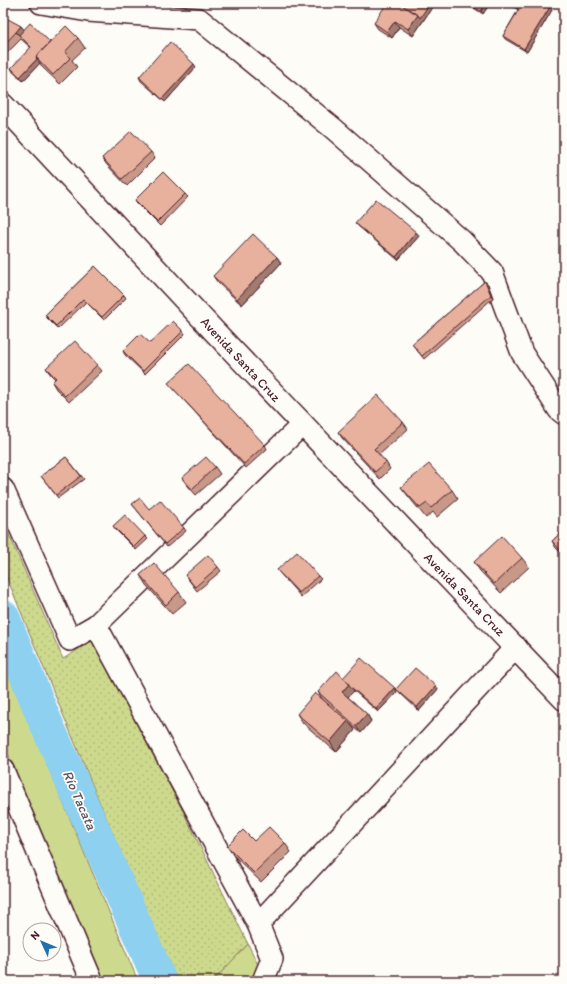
<svg xmlns="http://www.w3.org/2000/svg" width="567" height="984" viewBox="0 0 567 984" font-family="Itim,sans-serif">
	<style>
		.grass { fill: #cdda8d; stroke: #8c7c5c }
		.park { fill: url(#park-dots); stroke: #8c7c5c }
		.lines { fill: none; stroke-linecap: round; stroke-linejoin: round }
		.river { stroke: #8dd0ef; stroke-width: 34 }
		.minor-casing { stroke: #4a1f2b; stroke-width: 24 }
		.major-casing { stroke: #4a1f2b; stroke-width: 25 }
		.minor { stroke: #fdfcf7; stroke-width: 21 }
		.major { stroke: #fdfcf7; stroke-width: 22 }
		.wall { fill: #c89888; stroke: #4a1f2b }
		.shaded-wall { fill: #a27c6f; stroke: #4a1f2b }
		.building { fill: #e8b19e; stroke: #4a1f2b }
		.labels { text-anchor: middle; stroke-width: 3.5; stroke-linejoin: round; paint-order: stroke }
		.street-label { font-size: 13px; fill: #4a1f2b; stroke: #fdfcf7 }
		.water-label { font-size: 14px; font-style: italic; fill: #5e5466; stroke: #fdfcf7 }
	</style>
	<defs>
		<pattern id="park-dots" width="8" height="8" patternUnits="userSpaceOnUse"><rect width="8" height="8" fill="#cdda8d"/><path d="M2 2h.1M6 6h.1" fill="none" stroke="#b2bb7a" stroke-width="1.8" stroke-linecap="round"/></pattern>
	</defs>
	<rect width="100%" height="100%" fill="#fdfcf7"/>
	<filter id="ink" filterUnits="userSpaceOnUse"><feTurbulence type="fractalNoise" baseFrequency=".025" numOctaves="2"/><feDisplacementMap in="SourceGraphic" scale="8" xChannelSelector="R" yChannelSelector="G"/><feConvolveMatrix kernelMatrix="1 2 1 2 8 2 1 2 1" color-interpolation-filters="sRGB"/></filter>
	<g filter="url(#ink)">
		<g class="grass">
			<path d="M 3,659 L 138,981 L 104,981 L 3,742 Z"/>
			<path d="M 248,944 L 261,971 L 246,981 L 213,981 Z"/>
		</g>
		<path class="park" d="M 3,521 L 63,659 L 92,641 L 183,811 L 248,944 L 213,981 L 174,981 L 47,676 L 3,568 Z"/>
		<g class="lines">
			<path class="river" d="M 3,617 L 43,716 L 160,981"/>
			<defs>
				<g id="minor">
					<path d="M 41,3 L 88,11 L 199,19 L 334,129 L 462,241 L 492,272 L 522,353 L 559,410 L 564,414"/>
					<path d="M 3,489 L 70,640 L 96,625 L 303,424"/>
					<path d="M 96,625 L 258,924 L 272,959 L 263,981"/>
					<path d="M 3,770 L 92,981"/>
					<path d="M 258,924 L 516,647"/>
				</g>
				<path id="major" d="M 3,105 L 214,331 L 564,699"/>
			</defs>
			<use href="#minor" class="minor-casing"/>
			<use href="#major" class="major-casing"/>
			<use href="#minor" class="minor"/>
			<use href="#major" class="major"/>
		</g>
		<g class="wall">
			<path d="M 430,3 L 433,6 L 413,36 L 399,27 L 392,38 L 378,29 L 374,23 Z"/>
			<path d="M 467,3 L 490,3 L 483,14 L 469,5 Z"/>
			<path d="M 508,3 L 544,3 L 552,10 L 527,52 L 505,39 L 503,36 L 518,10 Z"/>
			<path d="M 3,24 L 21,26 L 24,30 L 50,42 L 78,38 L 85,48 L 72,60 L 77,67 L 60,84 L 42,67 L 40,63 L 23,81 L 13,72 L 11,68 L 31,48 L 21,39 L 3,57 Z"/>
			<path d="M 196,67 L 165,102 L 141,81 L 139,77 Z"/>
			<path d="M 151,152 L 155,158 L 127,186 L 107,165 L 102,158 Z"/>
			<path d="M 185,194 L 188,197 L 160,226 L 137,203 L 135,200 Z"/>
			<path d="M 355,223 L 416,232 L 419,236 L 398,260 L 358,226 Z"/>
			<path d="M 277,257 L 281,263 L 242,305 L 218,283 L 213,276 Z"/>
			<path d="M 95,266 L 124,295 L 126,298 L 104,320 L 86,302 L 58,329 L 47,318 L 45,315 Z"/>
			<path d="M 485,281 L 488,284 L 493,298 L 424,359 L 412,344 Z"/>
			<path d="M 183,331 L 185,334 L 145,374 L 125,355 L 123,351 L 150,343 Z"/>
			<path d="M 97,365 L 102,371 L 69,402 L 56,389 L 52,382 L 55,379 L 51,375 L 46,368 Z"/>
			<path d="M 168,383 L 265,445 L 267,449 L 246,468 L 171,386 Z"/>
			<path d="M 403,422 L 408,429 L 379,455 L 386,462 L 390,469 L 380,479 L 342,438 L 338,432 Z"/>
			<path d="M 66,457 L 84,479 L 58,498 L 41,476 Z"/>
			<path d="M 215,467 L 220,474 L 196,495 L 187,485 L 182,478 Z"/>
			<path d="M 401,487 L 452,490 L 458,499 L 437,517 L 433,512 L 426,518 L 408,496 Z"/>
			<path d="M 132,504 L 149,509 L 184,528 L 186,531 L 167,547 Z"/>
			<path d="M 113,526 L 145,536 L 148,539 L 136,550 L 116,530 Z"/>
			<path d="M 564,530 L 564,556 L 556,548 L 552,541 Z"/>
			<path d="M 522,558 L 529,567 L 501,593 L 480,571 L 474,562 Z"/>
			<path d="M 218,567 L 221,571 L 197,591 L 185,575 Z"/>
			<path d="M 277,570 L 318,576 L 321,579 L 301,597 Z"/>
			<path d="M 140,575 L 179,592 L 186,602 L 172,614 L 146,585 Z"/>
			<path d="M 343,678 L 397,692 L 378,712 L 353,690 L 348,697 L 367,714 L 371,721 L 361,733 L 349,723 L 355,730 L 336,752 L 303,723 L 297,714 L 322,699 L 318,692 Z"/>
			<path d="M 436,686 L 438,689 L 419,711 L 399,692 L 396,689 Z"/>
			<path d="M 254,841 L 285,843 L 291,852 L 261,882 L 233,855 L 227,846 Z"/>
		</g>
		<g class="shaded-wall">
			<path d="M 430,3 L 433,6 L 413,36 L 408,29 L 418,15 Z"/>
			<path d="M 486,3 L 490,3 L 483,14 L 481,11 Z"/>
			<path d="M 550,7 L 552,10 L 527,52 L 524,49 Z"/>
			<path d="M 395,21 L 399,27 L 392,38 L 387,32 Z"/>
			<path d="M 21,26 L 26,32 L 19,35 L 16,32 Z"/>
			<path d="M 37,59 L 40,63 L 23,81 L 20,77 Z"/>
			<path d="M 194,64 L 196,67 L 165,102 L 162,99 Z"/>
			<path d="M 416,232 L 419,236 L 398,260 L 396,257 Z"/>
			<path d="M 277,257 L 281,263 L 242,305 L 237,299 Z"/>
			<path d="M 485,281 L 488,284 L 493,298 L 491,295 Z"/>
			<path d="M 349,684 L 354,691 L 346,699 L 342,692 Z"/>
			<path d="M 436,686 L 438,689 L 419,711 L 417,707 Z"/>
			<path d="M 395,688 L 397,692 L 378,712 L 376,709 Z"/>
			<path d="M 367,714 L 371,721 L 361,733 L 356,726 Z"/>
			<path d="M 348,721 L 355,730 L 336,752 L 330,742 Z"/>
		</g>
		<g class="building">
			<path d="M 387,3 L 399,3 L 418,15 L 408,29 L 395,21 L 387,32 L 374,23 Z"/>
			<path d="M 399,3 L 430,3 L 420,18 L 418,15 Z"/>
			<path d="M 468,3 L 486,3 L 481,11 Z"/>
			<path d="M 510,3 L 544,3 L 550,7 L 524,49 L 503,36 L 519,9 Z"/>
			<path d="M 8,19 L 21,26 L 16,32 L 3,46 L 3,24 Z"/>
			<path d="M 30,23 L 50,42 L 36,57 L 37,59 L 20,77 L 11,68 L 31,47 L 19,35 Z"/>
			<path d="M 66,26 L 78,38 L 65,52 L 70,58 L 53,75 L 36,57 Z"/>
			<path d="M 170,42 L 194,64 L 162,99 L 139,77 Z"/>
			<path d="M 131,131 L 151,152 L 122,179 L 102,158 Z"/>
			<path d="M 163,172 L 185,194 L 157,222 L 135,200 Z"/>
			<path d="M 376,199 L 416,232 L 396,257 L 355,223 Z"/>
			<path d="M 253,234 L 277,257 L 237,299 L 213,276 Z"/>
			<path d="M 95,266 L 124,295 L 102,317 L 83,299 L 56,326 L 45,315 Z"/>
			<path d="M 485,281 L 491,295 L 422,356 L 412,344 Z"/>
			<path d="M 173,321 L 183,331 L 143,371 L 123,351 L 140,334 L 150,343 Z"/>
			<path d="M 75,341 L 97,365 L 65,396 L 52,382 L 56,378 L 46,368 Z"/>
			<path d="M 189,364 L 265,445 L 244,464 L 168,383 Z"/>
			<path d="M 378,395 L 403,422 L 374,449 L 386,462 L 375,472 L 338,432 Z"/>
			<path d="M 66,457 L 81,476 L 56,495 L 41,476 Z"/>
			<path d="M 206,457 L 215,467 L 192,489 L 182,478 Z"/>
			<path d="M 429,464 L 452,490 L 431,508 L 427,503 L 420,508 L 401,487 Z"/>
			<path d="M 140,498 L 149,509 L 160,500 L 184,528 L 165,544 L 132,504 Z"/>
			<path d="M 125,515 L 145,536 L 134,547 L 113,526 Z"/>
			<path d="M 564,530 L 564,554 L 552,541 Z"/>
			<path d="M 502,536 L 522,558 L 494,584 L 474,562 Z"/>
			<path d="M 297,552 L 318,576 L 299,593 L 277,570 Z"/>
			<path d="M 208,555 L 218,567 L 195,587 L 185,575 Z"/>
			<path d="M 154,563 L 179,592 L 166,605 L 140,575 Z"/>
			<path d="M 361,658 L 395,688 L 376,709 L 351,687 L 343,678 Z"/>
			<path d="M 415,668 L 436,686 L 417,707 L 396,689 Z"/>
			<path d="M 337,671 L 349,684 L 342,692 L 367,714 L 356,726 L 318,692 Z"/>
			<path d="M 315,693 L 348,721 L 330,742 L 297,714 Z"/>
			<path d="M 269,827 L 285,843 L 254,873 L 227,846 L 243,830 L 254,841 Z"/>
		</g>
	</g>
	<g class="labels">
		<g class="street-label">
			<text transform="translate(241 359) rotate(47)" y="5">Avenida Santa Cruz</text>
			<text transform="translate(465 594) rotate(46)" y="5">Avenida Santa Cruz</text>
		</g>
		<g class="water-label">
			<text transform="translate(80 800) rotate(66)" y="5">Río Tacata</text>
		</g>
	</g>
	<rect width="567" height="984" fill="none" stroke="#fdfcf7" stroke-width="16"/>
	<rect x="8" y="8" width="551" height="968" fill="none" stroke="#4a1f2b" stroke-width="1.5" filter="url(#ink)"/>
	<g transform="translate(42 942) rotate(314)"><circle r="19" fill="#fdfcf7" stroke="#b5a4a5"/>
	<path d="M0-3L7 15L0 10L-7 15Z" fill="#1f6fb2"/>
	<text y="-6" font-size="11" font-weight="bold" text-anchor="middle" fill="#4a1f2b">N</text>
	</g>
</svg>
